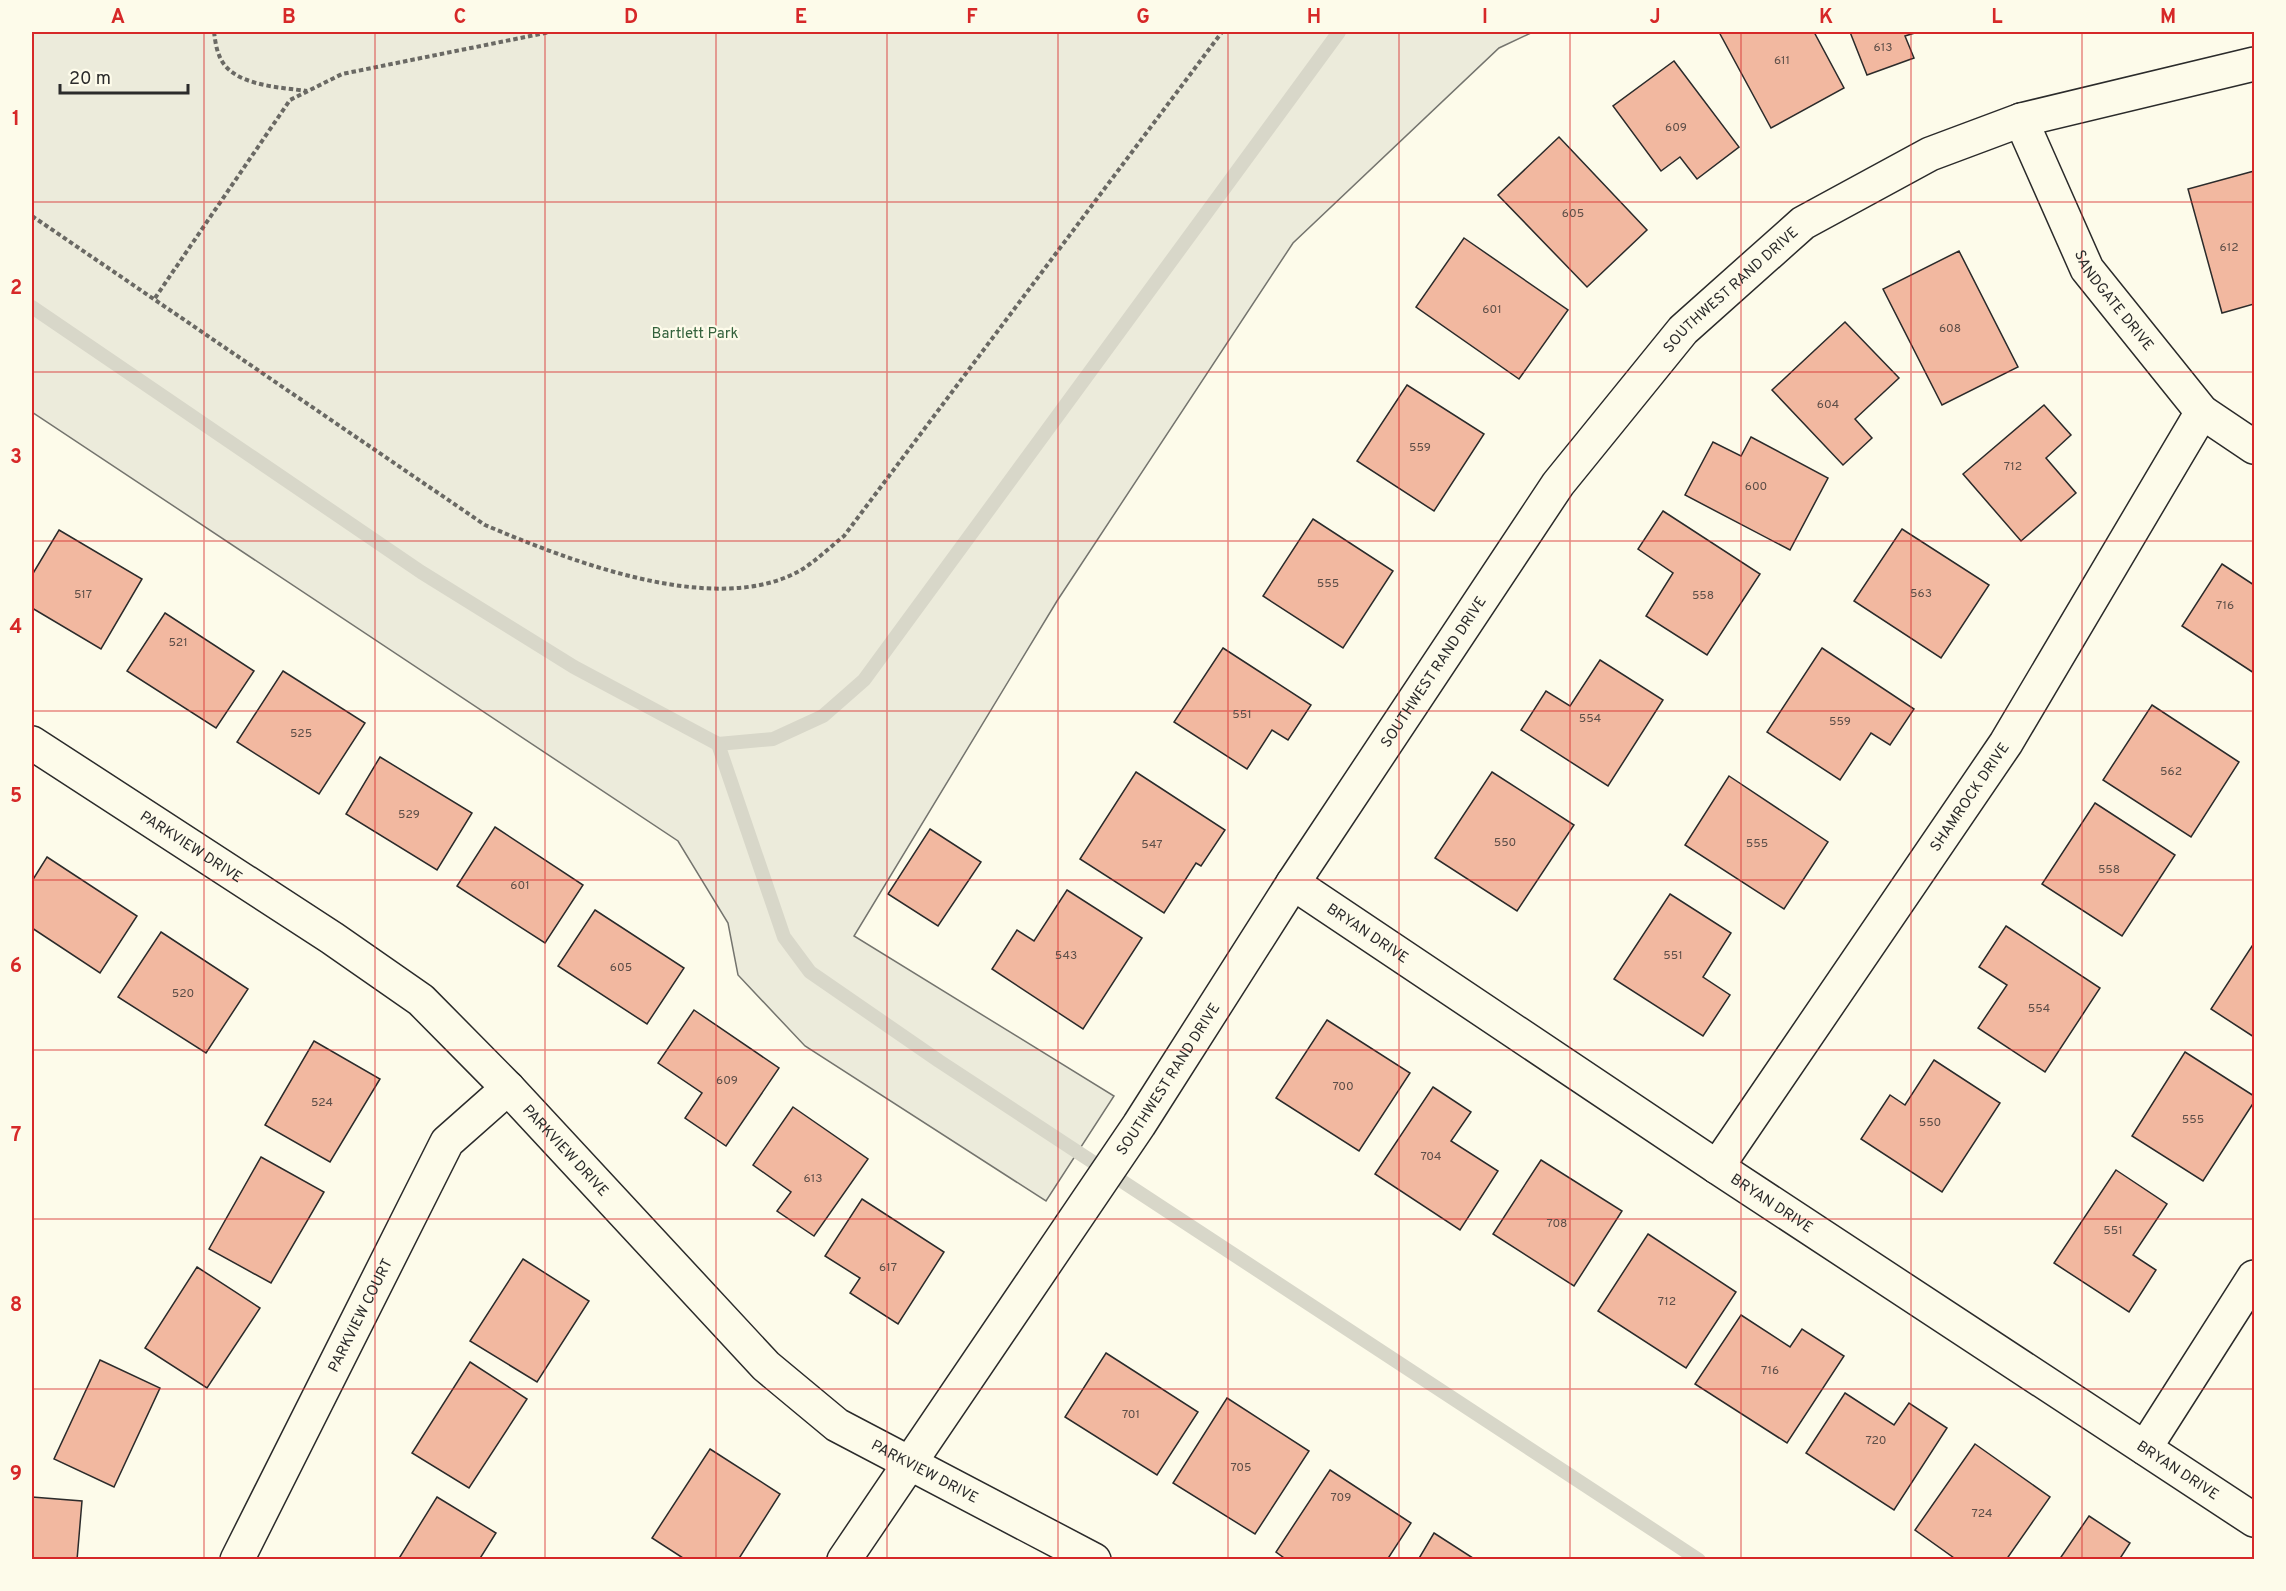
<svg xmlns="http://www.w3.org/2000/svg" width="2286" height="1591" viewBox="0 0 2286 1591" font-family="Overpass,sans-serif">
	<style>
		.green { fill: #ecebdb; stroke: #74746e; stroke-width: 1.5 }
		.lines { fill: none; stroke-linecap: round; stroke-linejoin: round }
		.stream { stroke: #d8d7c9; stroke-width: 14 }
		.building { fill: #f2b8a0; stroke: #2b2b2b; stroke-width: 1.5 }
		.minor-casing { stroke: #2b2b2b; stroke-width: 36 }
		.path { stroke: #6a6964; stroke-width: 4; stroke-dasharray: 4.5 3; stroke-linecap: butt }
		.minor { stroke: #fdfbea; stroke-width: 33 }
		.grid { fill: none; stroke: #d62828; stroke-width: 1.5; stroke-opacity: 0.55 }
		.labels { text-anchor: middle; stroke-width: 4.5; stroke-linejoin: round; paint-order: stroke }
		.number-label { font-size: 12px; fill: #5d4e48 }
		.street-label { font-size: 15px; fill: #2b2b2b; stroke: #fdfbea }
		.park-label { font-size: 15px; fill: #34623c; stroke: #fdfbea }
		.neatline { fill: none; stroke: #d62828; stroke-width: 2 }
		.grid-label { font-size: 20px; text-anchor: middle; font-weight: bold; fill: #d62828 }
	</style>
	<rect width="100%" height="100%" fill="#fdfbea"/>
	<path class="green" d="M 32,32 L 1533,32 L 1499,48 L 1293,243 L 1057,601 L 854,936 L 1114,1096 L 1046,1201 L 805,1046 L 738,975 L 728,923 L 678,841 L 32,412 Z"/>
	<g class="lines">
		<g class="stream">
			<path d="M 32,307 L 421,572 L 574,667 L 718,744 L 773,739 L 823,716 L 864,680 L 1339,32"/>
			<path d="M 718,744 L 784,937 L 810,972 L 939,1061 L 1699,1560"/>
		</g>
	</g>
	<g class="building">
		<path d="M 1719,32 L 1814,32 L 1844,88 L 1771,128 Z"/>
		<path d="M 1850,32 L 1918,32 L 1905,36 L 1914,58 L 1867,75 Z"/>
		<path d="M 1674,61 L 1739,147 L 1697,179 L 1680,157 L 1661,171 L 1613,106 Z"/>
		<path d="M 1559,137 L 1647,230 L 1587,287 L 1498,195 Z"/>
		<path d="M 2254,171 L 2254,304 L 2222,313 L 2188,189 Z"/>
		<path d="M 1464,238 L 1568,310 L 1519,379 L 1416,307 Z"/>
		<path d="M 1959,251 L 2018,367 L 1942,405 L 1883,289 Z"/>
		<path d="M 1845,322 L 1899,378 L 1855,419 L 1872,438 L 1843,465 L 1772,390 Z"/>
		<path d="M 1407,385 L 1484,434 L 1434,511 L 1357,461 Z"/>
		<path d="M 2044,405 L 2071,435 L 2046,458 L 2076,493 L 2021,541 L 1963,474 Z"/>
		<path d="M 1751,437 L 1828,478 L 1790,550 L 1685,495 L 1713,442 L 1741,456 Z"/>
		<path d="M 1663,511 L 1760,574 L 1707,655 L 1646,616 L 1673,573 L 1638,549 Z"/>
		<path d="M 1313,519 L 1393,571 L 1343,648 L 1263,596 Z"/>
		<path d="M 1902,529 L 1989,585 L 1941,658 L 1854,601 Z"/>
		<path d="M 59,530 L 142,579 L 101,649 L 32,608 L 32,575 Z"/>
		<path d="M 2222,564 L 2254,585 L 2254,673 L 2182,626 Z"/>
		<path d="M 165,613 L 254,671 L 216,728 L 127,671 Z"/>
		<path d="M 1223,648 L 1311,705 L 1288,740 L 1272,730 L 1247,769 L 1174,722 Z"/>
		<path d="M 1822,648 L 1914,709 L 1890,745 L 1871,733 L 1840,780 L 1767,732 Z"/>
		<path d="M 1600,660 L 1663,700 L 1608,786 L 1521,730 L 1546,691 L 1570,706 Z"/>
		<path d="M 283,671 L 365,723 L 319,794 L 237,742 Z"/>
		<path d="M 2152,705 L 2239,762 L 2191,837 L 2103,780 Z"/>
		<path d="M 380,757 L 472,813 L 437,870 L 346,814 Z"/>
		<path d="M 1136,772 L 1225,830 L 1201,866 L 1196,863 L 1164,913 L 1080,859 Z"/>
		<path d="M 1492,772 L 1574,825 L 1517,911 L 1435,858 Z"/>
		<path d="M 1729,776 L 1828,842 L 1784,909 L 1685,845 Z"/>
		<path d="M 2095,803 L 2175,855 L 2122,936 L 2042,884 Z"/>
		<path d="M 495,827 L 583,885 L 545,943 L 457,886 Z"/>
		<path d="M 930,829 L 981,862 L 938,926 L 888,894 Z"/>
		<path d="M 47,857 L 137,916 L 100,973 L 32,928 L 32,881 Z"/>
		<path d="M 1067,890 L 1142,938 L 1083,1029 L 992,969 L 1017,930 L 1034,941 Z"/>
		<path d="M 1670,894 L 1731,933 L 1703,977 L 1730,995 L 1703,1036 L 1614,979 Z"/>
		<path d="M 595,910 L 684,968 L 647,1024 L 558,966 Z"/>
		<path d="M 2006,926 L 2100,988 L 2045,1072 L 1978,1028 L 2007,985 L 1979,967 Z"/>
		<path d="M 161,932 L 248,989 L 206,1053 L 118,997 Z"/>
		<path d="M 2254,943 L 2254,1037 L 2211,1009 Z"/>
		<path d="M 694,1010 L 779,1068 L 726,1146 L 685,1118 L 702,1093 L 658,1063 Z"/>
		<path d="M 1327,1020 L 1410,1073 L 1359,1151 L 1276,1098 Z"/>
		<path d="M 314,1041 L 380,1079 L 330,1162 L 265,1125 Z"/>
		<path d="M 2185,1052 L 2254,1096 L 2254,1102 L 2203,1181 L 2132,1136 Z"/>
		<path d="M 1934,1060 L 2000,1103 L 1942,1192 L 1861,1139 L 1890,1095 L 1905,1105 Z"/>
		<path d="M 1433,1087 L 1471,1112 L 1451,1141 L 1498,1171 L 1460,1230 L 1375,1174 Z"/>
		<path d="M 793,1107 L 868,1159 L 814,1236 L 777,1211 L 791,1192 L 753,1165 Z"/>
		<path d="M 261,1157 L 324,1192 L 271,1283 L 209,1249 Z"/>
		<path d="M 1541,1160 L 1622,1211 L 1574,1286 L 1493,1234 Z"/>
		<path d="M 2116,1170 L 2167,1204 L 2133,1255 L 2156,1270 L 2129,1312 L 2054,1263 Z"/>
		<path d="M 862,1199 L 944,1252 L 898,1324 L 850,1293 L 860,1278 L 825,1256 Z"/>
		<path d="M 1648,1234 L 1736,1292 L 1686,1368 L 1598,1311 Z"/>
		<path d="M 523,1259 L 589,1301 L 537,1382 L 470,1341 Z"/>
		<path d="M 197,1267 L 260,1308 L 207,1388 L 145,1348 Z"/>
		<path d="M 1741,1315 L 1790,1347 L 1802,1329 L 1844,1356 L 1787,1443 L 1695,1384 Z"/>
		<path d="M 1106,1353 L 1198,1412 L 1157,1475 L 1065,1417 Z"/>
		<path d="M 100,1360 L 160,1388 L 114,1487 L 54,1459 Z"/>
		<path d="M 470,1362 L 527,1399 L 469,1488 L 412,1453 Z"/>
		<path d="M 1845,1393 L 1894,1425 L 1909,1403 L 1947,1428 L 1894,1510 L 1806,1453 Z"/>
		<path d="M 1227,1398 L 1309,1451 L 1255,1534 L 1173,1483 Z"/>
		<path d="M 1975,1444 L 2050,1497 L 2006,1560 L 1957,1560 L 1915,1530 Z"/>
		<path d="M 710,1449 L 780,1494 L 738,1560 L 686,1560 L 652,1538 Z"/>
		<path d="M 1330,1470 L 1411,1523 L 1387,1560 L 1287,1560 L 1276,1552 Z"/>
		<path d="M 32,1497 L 82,1501 L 77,1560 L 32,1560 Z"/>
		<path d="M 437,1497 L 496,1533 L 479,1560 L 398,1560 Z"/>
		<path d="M 2089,1516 L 2130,1543 L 2119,1560 L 2059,1560 Z"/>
		<path d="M 1434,1533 L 1476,1560 L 1418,1560 Z"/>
	</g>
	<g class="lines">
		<defs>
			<g id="minor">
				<path id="s1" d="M 2021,120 L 2087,269 L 2202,412 L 2254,447"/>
				<path id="s2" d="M 32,743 L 332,938 L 421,1000 L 508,1088 L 766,1366 L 837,1425 L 1094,1560"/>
				<path id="s3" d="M 1293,883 L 1717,1167 L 2254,1520"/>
				<path id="s4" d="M 1717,1167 L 2006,743 L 2202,412"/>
				<path d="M 2145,1448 L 2254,1277"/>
				<path id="s5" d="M 237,1560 L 447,1142 L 508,1088"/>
				<path id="s6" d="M 844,1560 L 1139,1125 L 1293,883 L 1558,484 L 1683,330 L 1803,223 L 1930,154 L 2021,120 L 2254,64"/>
			</g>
		</defs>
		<use href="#minor" class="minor-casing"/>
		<g class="path">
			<path d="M 214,32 C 215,39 216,48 219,55 C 230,86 279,87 307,91"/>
			<path d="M 32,216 L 485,525 C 568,560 716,619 801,570 C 816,561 830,547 844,536 L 1222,32"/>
			<path d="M 155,298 L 290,100 L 342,74 L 550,32"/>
		</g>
		<use href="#minor" class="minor"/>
	</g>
	<path class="grid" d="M 204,32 L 204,1560M 375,32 L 375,1560M 545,32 L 545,1560M 716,32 L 716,1560M 887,32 L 887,1560M 1058,32 L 1058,1560M 1228,32 L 1228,1560M 1399,32 L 1399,1560M 1570,32 L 1570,1560M 1741,32 L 1741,1560M 1911,32 L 1911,1560M 2082,32 L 2082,1560M 32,202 L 2254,202M 32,372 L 2254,372M 32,541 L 2254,541M 32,711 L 2254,711M 32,880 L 2254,880M 32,1050 L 2254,1050M 32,1219 L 2254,1219M 32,1389 L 2254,1389"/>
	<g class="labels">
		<g class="number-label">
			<text x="1883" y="51">613</text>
			<text x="1782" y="64">611</text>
			<text x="1676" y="131">609</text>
			<text x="1573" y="217">605</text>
			<text x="2229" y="251">612</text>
			<text x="1492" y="313">601</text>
			<text x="1950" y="332">608</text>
			<text x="1828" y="408">604</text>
			<text x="1420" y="451">559</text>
			<text x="2013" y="470">712</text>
			<text x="1756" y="490">600</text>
			<text x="1328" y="587">555</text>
			<text x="1921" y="597">563</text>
			<text x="83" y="598">517</text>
			<text x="1703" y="599">558</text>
			<text x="2225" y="609">716</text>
			<text x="178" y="646">521</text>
			<text x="1242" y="718">551</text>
			<text x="1590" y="722">554</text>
			<text x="1840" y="725">559</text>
			<text x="301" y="737">525</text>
			<text x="2171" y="775">562</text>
			<text x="409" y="818">529</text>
			<text x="1505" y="846">550</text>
			<text x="1757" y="847">555</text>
			<text x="1152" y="848">547</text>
			<text x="2109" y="873">558</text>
			<text x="520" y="889">601</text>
			<text x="1066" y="959">543</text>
			<text x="1673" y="959">551</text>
			<text x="621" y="971">605</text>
			<text x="183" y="997">520</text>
			<text x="2039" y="1012">554</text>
			<text x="727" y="1084">609</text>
			<text x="1343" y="1090">700</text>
			<text x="322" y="1106">524</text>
			<text x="2193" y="1123">555</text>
			<text x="1930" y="1126">550</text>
			<text x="1431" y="1160">704</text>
			<text x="813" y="1182">613</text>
			<text x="1557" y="1227">708</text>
			<text x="2113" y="1234">551</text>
			<text x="888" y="1271">617</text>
			<text x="1667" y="1305">712</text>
			<text x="1770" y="1374">716</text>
			<text x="1131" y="1418">701</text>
			<text x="1876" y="1444">720</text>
			<text x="1241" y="1471">705</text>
			<text x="1341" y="1501">709</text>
			<text x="1982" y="1517">724</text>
		</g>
		<g class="street-label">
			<text dy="5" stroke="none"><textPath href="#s6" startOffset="1552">SOUTHWEST RAND DRIVE</textPath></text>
			<text dy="5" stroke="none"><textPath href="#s1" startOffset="204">SANDGATE DRIVE</textPath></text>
			<text dy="5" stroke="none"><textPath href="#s6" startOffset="1066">SOUTHWEST RAND DRIVE</textPath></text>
			<text dy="5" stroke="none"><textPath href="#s4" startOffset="448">SHAMROCK DRIVE</textPath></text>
			<text dy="5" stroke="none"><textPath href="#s2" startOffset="190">PARKVIEW DRIVE</textPath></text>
			<text dy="5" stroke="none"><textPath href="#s3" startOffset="90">BRYAN DRIVE</textPath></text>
			<text dy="5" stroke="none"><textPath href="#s6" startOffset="580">SOUTHWEST RAND DRIVE</textPath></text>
			<text dy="5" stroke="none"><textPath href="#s2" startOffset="675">PARKVIEW DRIVE</textPath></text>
			<text dy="5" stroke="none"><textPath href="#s3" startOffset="576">BRYAN DRIVE</textPath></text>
			<text dy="5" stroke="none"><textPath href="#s5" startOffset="274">PARKVIEW COURT</textPath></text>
			<text dy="5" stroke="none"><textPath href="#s3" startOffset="1062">BRYAN DRIVE</textPath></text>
			<text dy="5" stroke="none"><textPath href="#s2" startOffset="1161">PARKVIEW DRIVE</textPath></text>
		</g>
		<g class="park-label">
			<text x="695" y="338">Bartlett Park</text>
		</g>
	</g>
	<rect width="2286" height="1591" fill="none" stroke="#fdfbea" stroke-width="66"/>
	<path d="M60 84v9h128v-9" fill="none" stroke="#2b2b2b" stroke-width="3"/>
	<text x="69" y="84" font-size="18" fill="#2b2b2b" stroke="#fdfbea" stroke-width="4.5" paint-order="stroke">20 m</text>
	<rect x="33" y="33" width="2220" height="1525" class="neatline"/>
	<g class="grid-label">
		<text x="118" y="23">A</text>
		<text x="289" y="23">B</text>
		<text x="460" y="23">C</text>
		<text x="631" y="23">D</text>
		<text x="801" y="23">E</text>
		<text x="972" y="23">F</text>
		<text x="1143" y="23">G</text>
		<text x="1314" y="23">H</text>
		<text x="1485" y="23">I</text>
		<text x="1655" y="23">J</text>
		<text x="1826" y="23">K</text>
		<text x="1997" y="23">L</text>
		<text x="2168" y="23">M</text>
		<text x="16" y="125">1</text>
		<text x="16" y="294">2</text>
		<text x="16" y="463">3</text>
		<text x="16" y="633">4</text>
		<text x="16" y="802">5</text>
		<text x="16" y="972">6</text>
		<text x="16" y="1141">7</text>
		<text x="16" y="1311">8</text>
		<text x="16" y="1480">9</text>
	</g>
</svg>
